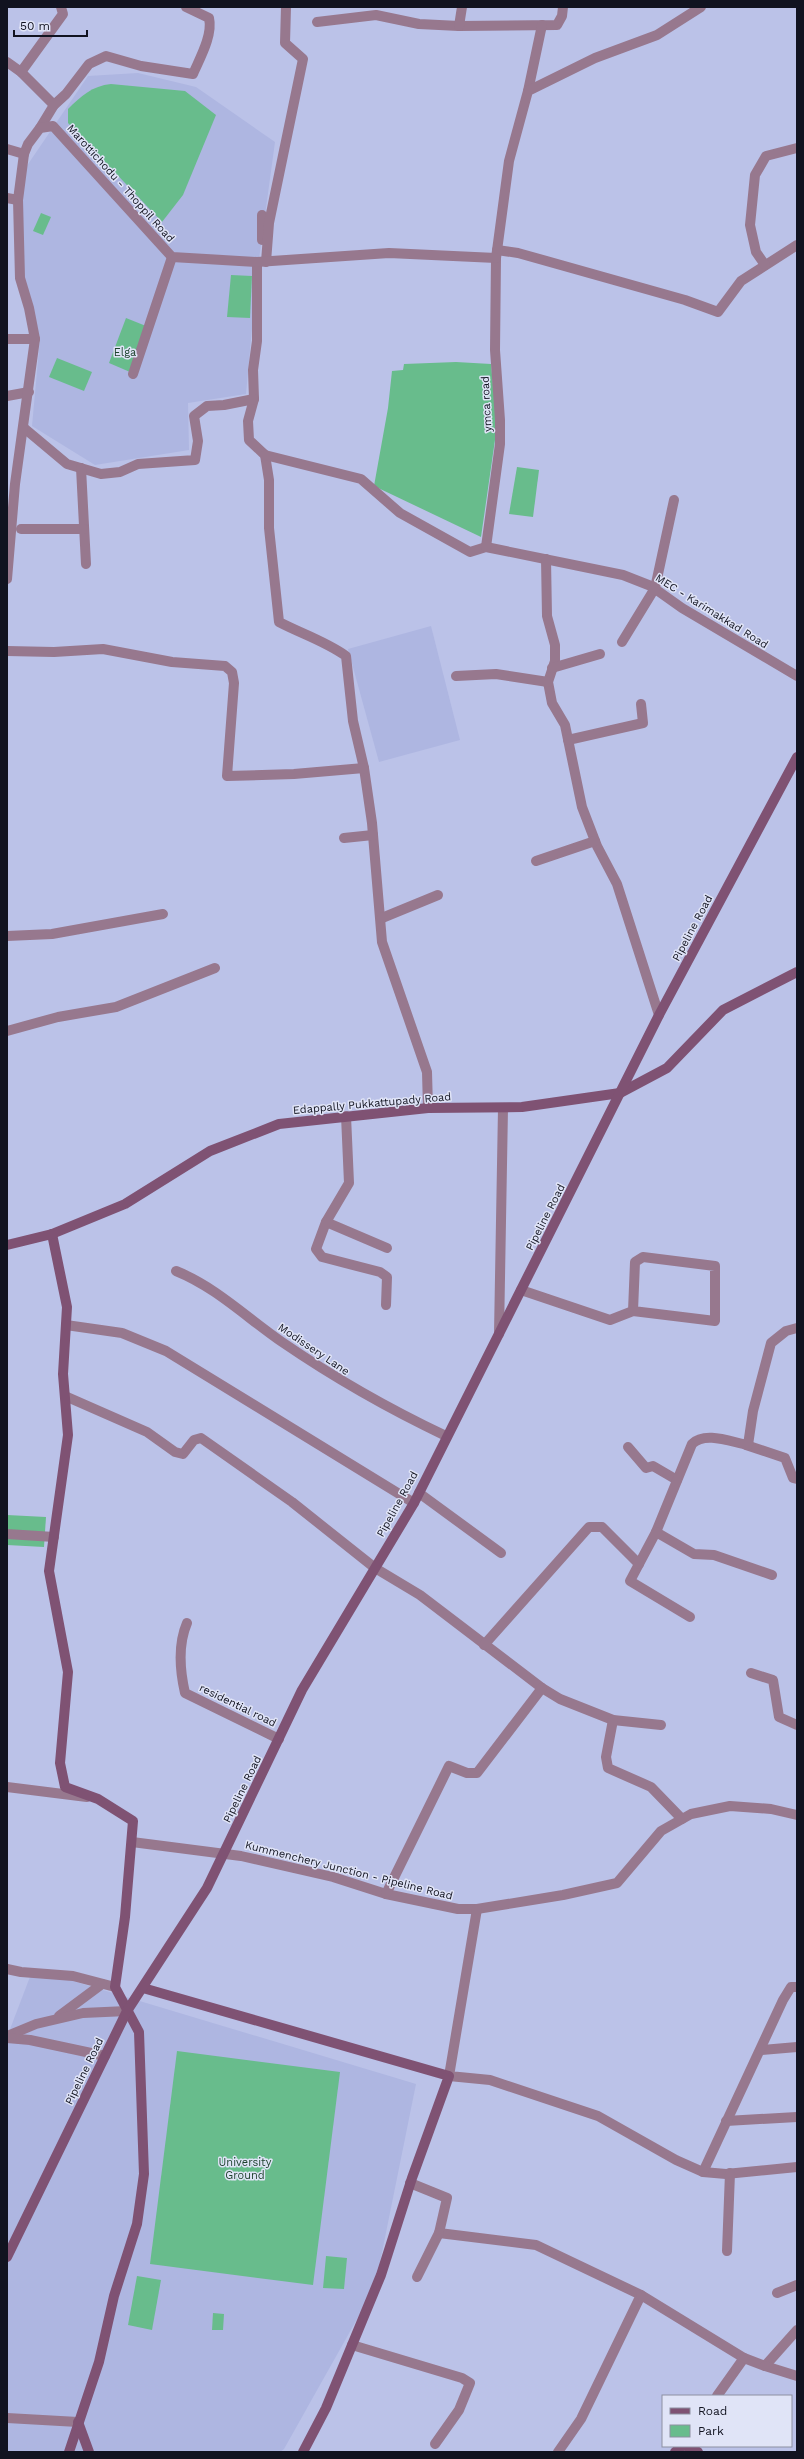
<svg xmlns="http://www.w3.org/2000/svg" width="804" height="2459" viewBox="0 0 804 2459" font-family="'Work Sans',sans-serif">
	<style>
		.built { fill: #aeb6e1 }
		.green { fill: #68bc8c }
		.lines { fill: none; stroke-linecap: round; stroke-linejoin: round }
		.street { stroke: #97788e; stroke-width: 10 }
		.secondary { stroke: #7f5273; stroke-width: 10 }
		.labels { text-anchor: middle; stroke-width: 3; stroke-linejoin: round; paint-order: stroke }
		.street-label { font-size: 11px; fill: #111320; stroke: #e0e4f7 }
		.park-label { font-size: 11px; fill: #1d422d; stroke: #e0e4f7 }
	</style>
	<rect width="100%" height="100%" fill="#bbc2e8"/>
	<g class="built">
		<path d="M 138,73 L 196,87 L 275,142 L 257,274 L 246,394 L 188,403 L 189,450 L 95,465 L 32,426 L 40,338 L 21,276 L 22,173 L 88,76 Z"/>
		<path d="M 431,626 L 460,740 L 379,762 L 348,649 Z"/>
		<path d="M 33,1969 L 416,2084 L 375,2287 L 284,2449 L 280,2452 L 7,2452 L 7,2037 Z"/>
	</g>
	<g class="green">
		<path d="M 111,84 L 185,91 L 216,115 L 183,195 L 162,222 L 68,123 L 68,109 C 81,96 92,86 111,84 Z"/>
		<path d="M 41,213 L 51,217 L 43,235 L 33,231 Z"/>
		<path d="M 231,275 L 252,276 L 250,318 L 227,317 Z"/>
		<path d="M 126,318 L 146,326 L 130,372 L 109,363 Z"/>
		<path d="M 57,358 L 92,372 L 84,391 L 49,377 Z"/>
		<path d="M 456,362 L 491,364 L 497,426 L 481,537 L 374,486 L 388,408 L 392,371 L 403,370 L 404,364 Z"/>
		<path d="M 517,467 L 539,470 L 533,517 L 509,514 Z"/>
		<path d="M 7,1515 L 46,1517 L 44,1547 L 7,1545 Z"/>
		<path d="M 177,2051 L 340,2072 L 313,2285 L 150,2264 Z"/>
		<path d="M 326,2256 L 347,2258 L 344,2289 L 323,2288 Z"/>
		<path d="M 137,2276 L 161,2280 L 152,2330 L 128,2325 Z"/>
		<path d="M 213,2313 L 224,2314 L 223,2330 L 212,2330 Z"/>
	</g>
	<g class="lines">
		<g class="street">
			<path d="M 317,22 L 376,15 L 419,24 L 459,26 L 557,25 L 562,16 L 563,7"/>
			<path d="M 459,26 L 462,7"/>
			<path d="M 7,62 L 21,72 L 54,105"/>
			<path d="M 21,72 L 63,14 L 61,7"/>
			<path d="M 528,91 L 542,25"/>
			<path d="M 40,128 L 54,105 L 66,94 L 89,64 L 106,56 L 141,66 L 193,74 C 200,58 213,35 209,18 L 186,7"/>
			<path d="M 7,149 L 24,154"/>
			<path d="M 7,198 L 18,200"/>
			<path d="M 262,240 L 262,215"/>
			<path d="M 497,250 L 518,253 L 685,300 L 718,312 L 741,281 L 797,245"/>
			<path d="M 257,262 L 257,341 L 253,370 L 254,399 L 248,421 L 249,440 L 265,455 L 269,480 L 269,528 L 279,622 C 302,634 325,641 346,656 L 353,721 L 364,768 L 372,823 L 382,942 L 427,1072 L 428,1108"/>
			<path d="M 266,262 L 269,223 L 303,59 L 285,43 L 286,7"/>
			<path d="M 765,265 L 756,252 L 750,225 L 755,175 L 766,156 L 797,148"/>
			<path d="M 7,339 L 35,339"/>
			<path d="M 133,374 L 172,257"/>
			<path d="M 7,396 L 29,392"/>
			<path d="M 24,428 L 67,464 L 101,474 L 120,472 L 138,464 L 195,460 L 198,441 L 194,416 L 207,406 L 224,405 L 254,399"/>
			<path d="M 265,455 L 361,479 L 400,513 L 470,552 L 486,547 L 623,575 L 651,586 L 682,608 L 797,676"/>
			<path d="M 81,468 L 86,564"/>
			<path d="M 21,529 L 84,529"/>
			<path d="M 486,547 L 500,444 L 500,420 L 495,350 L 496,258 L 509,161 L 528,91 L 595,58 L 657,35 L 701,7"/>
			<path d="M 546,559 L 547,616 L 555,645 L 555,661 L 548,682 L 552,703 L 565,725 L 582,807 L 597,846 L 617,884 L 659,1015"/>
			<path d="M 7,579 L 15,484 L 35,339 L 29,308 L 20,278 L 18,200 L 24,154 L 28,144 L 40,128 L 53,126 L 172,257 L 257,262 L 389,253 L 496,258"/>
			<path d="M 622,642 L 655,588 L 674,500"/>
			<path d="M 7,651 L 54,652 L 103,649 L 172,662 L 225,666 L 232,672 L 234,683 L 227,776 L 294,774 L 364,768"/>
			<path d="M 552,668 L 600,654"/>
			<path d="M 456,676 L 496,674 L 548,682"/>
			<path d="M 568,740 L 643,723 L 641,704"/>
			<path d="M 344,838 L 373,835"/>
			<path d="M 536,861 L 595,841"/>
			<path d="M 382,918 L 438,895"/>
			<path d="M 7,936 L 52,934 L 163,914"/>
			<path d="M 7,1031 L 58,1017 L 116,1007 L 215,968"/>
			<path d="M 346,1116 L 349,1183 L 326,1222 L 387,1248"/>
			<path d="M 326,1222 L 316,1249 L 322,1257 L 380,1272 L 387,1277 L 386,1305"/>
			<path d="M 176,1271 C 216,1287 247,1318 282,1342 C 336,1379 387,1408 446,1436"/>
			<path d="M 521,1290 L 610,1320 L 633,1311 L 715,1321 L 715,1266 L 643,1257 L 635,1262 L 633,1311"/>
			<path d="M 66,1325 L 122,1333 L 166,1351 L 414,1503"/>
			<path d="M 499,1334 L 503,1108"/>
			<path d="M 65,1396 L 147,1432 L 175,1452 L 183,1454 L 194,1440 L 201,1438 L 292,1502 L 375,1568 L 420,1595 L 542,1688 L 560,1699 L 613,1720 L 661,1725"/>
			<path d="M 746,1445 L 785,1458 L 793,1478 L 797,1479"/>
			<path d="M 628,1447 L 646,1468 L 653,1466 L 677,1480"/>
			<path d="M 419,1493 L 501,1553"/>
			<path d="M 656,1532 L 692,1444 C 705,1431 731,1442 748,1445 L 753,1411 L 771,1343 L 786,1331 L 797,1328"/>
			<path d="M 7,1534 L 54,1537"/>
			<path d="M 639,1564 L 630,1581 L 690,1617"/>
			<path d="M 187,1623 C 178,1644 180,1671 185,1693 L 279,1739"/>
			<path d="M 484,1645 L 589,1527 L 602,1527 L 639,1564 L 656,1532 L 694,1554 L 714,1555 L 772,1575"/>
			<path d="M 751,1673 L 773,1680 L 779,1717 L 797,1725"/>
			<path d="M 613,1720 L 606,1757 L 608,1768 L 651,1787 L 682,1819"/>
			<path d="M 7,1787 L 87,1797"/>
			<path d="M 132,1842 L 241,1856 L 333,1877 L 386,1894 L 458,1909 L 477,1909 L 563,1895 L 617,1883 L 661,1831 L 691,1814 L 730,1806 L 771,1809 L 797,1815"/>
			<path d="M 386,1894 L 449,1766 L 467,1773 L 477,1773 L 542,1688"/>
			<path d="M 477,1909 L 449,2076 L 490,2080 L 598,2116 L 676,2160 L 703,2172 L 726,2174 L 797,2167"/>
			<path d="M 7,1969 L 21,1972 L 73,1976 L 115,1987"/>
			<path d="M 59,2016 L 102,1984"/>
			<path d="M 7,2036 L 36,2024 L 83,2013 L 127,2011"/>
			<path d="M 7,2038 L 30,2040 L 105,2056"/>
			<path d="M 761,2050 L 797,2047"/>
			<path d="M 726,2121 L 797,2117"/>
			<path d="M 703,2172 L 783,2000 L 791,1987 L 797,1987"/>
			<path d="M 410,2183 L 447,2198 L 439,2233 L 536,2245 L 641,2295 L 581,2419 L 558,2452"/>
			<path d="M 727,2251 L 730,2173"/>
			<path d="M 417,2277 L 439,2233"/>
			<path d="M 777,2293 L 797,2285"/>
			<path d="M 641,2295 L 744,2358 L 717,2396"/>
			<path d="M 352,2345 L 462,2378 L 470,2383 L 459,2410 L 435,2444"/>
			<path d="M 744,2358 L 765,2366 L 797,2330"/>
			<path d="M 765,2366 L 797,2376"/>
			<path d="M 7,2418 L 78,2422"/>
		</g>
		<g class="secondary">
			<path d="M 52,1234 L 67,1307 L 63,1374 L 68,1435 L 49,1571 L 68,1672 L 60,1763 L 65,1787 L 98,1799 L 133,1821 L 125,1917 L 115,1987 L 139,2032 L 144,2174 L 137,2224 L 114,2296 L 99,2362 L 69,2452"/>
			<path d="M 7,1245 L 52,1234 L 125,1204 L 210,1151 L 279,1124 L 428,1108 L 522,1107 L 620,1093 L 667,1068 L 723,1010 L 797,972"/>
			<path d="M 143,1988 L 449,2076 L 412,2178 L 381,2275 L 326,2408 L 303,2452"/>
			<path d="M 7,2257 L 127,2011 L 207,1888 L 302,1690 L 414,1503 L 659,1015 L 797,757"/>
			<path d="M 78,2422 L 89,2452"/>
			<path d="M 686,2446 L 698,2452"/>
			<path d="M 675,2452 L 682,2446"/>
		</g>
	</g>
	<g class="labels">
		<g class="street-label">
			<text transform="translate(121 183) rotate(48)" y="4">Marottichodu - Thoppil Road</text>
			<text transform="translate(486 404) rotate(-93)" y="4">ymca road</text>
			<text transform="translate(712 611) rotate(32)" y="4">MEC - Karimakkad Road</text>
			<text transform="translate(692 928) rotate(-62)" y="4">Pipeline Road</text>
			<text transform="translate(372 1103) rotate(-5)" y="4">Edappally Pukkattupady Road</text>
			<text transform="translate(545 1217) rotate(-63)" y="4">Pipeline Road</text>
			<text transform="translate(314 1349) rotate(34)" y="4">Modissery Lane</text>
			<text transform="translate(397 1504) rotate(-61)" y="4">Pipeline Road</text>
			<text transform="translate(238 1705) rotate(26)" y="4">residential road</text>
			<text transform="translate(242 1789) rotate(-64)" y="4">Pipeline Road</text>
			<text transform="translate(349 1870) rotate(14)" y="4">Kummenchery Junction - Pipeline Road</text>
			<text transform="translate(84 2071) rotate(-64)" y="4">Pipeline Road</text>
		</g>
		<g class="park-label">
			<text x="125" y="356">Elga</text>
			<text x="245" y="2166">University<tspan x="245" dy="13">Ground</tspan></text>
		</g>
	</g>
	<rect width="804" height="2459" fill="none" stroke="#111320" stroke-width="16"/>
	<rect x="662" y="2395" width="130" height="52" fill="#e0e4f7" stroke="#8d90a1"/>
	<rect x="670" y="2408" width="20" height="6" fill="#7f5273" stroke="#8d90a1"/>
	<text x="698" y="2415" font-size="12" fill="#111320">Road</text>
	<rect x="670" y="2425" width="20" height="12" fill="#68bc8c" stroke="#8d90a1"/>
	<text x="698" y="2435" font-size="12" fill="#111320">Park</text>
	<path d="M14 30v6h73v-6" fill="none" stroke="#111320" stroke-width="2"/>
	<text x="20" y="30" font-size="12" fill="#111320" stroke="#e0e4f7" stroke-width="3" paint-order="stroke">50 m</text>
</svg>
